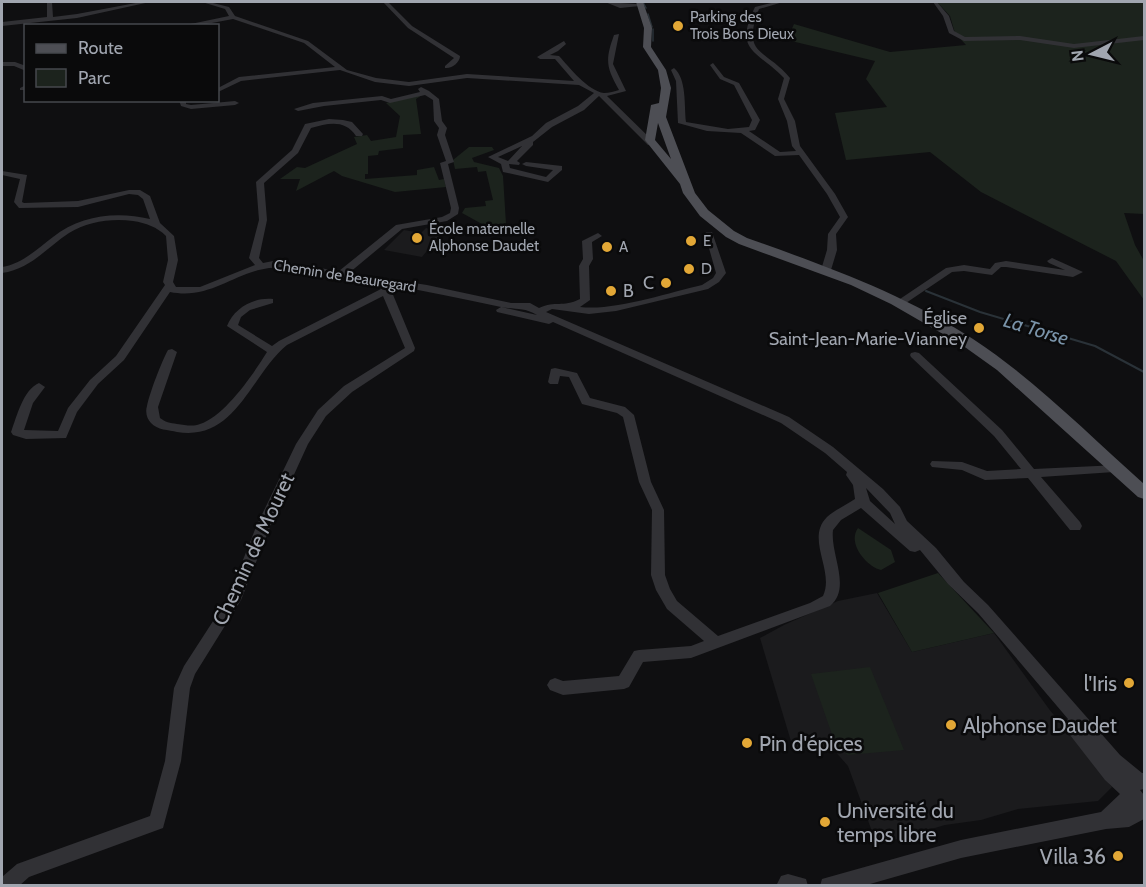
<svg xmlns="http://www.w3.org/2000/svg" width="1146" height="887" viewBox="0 0 1146 887" font-family="Cabin,sans-serif">
<style>
.built{fill:#1b1b1d}
.green{fill:#1c231d}
.lines{fill:none;stroke-linecap:round;stroke-linejoin:round}
.stream-far1{stroke:#2a3238;stroke-width:1.5}
.stream{stroke:#2a3238;stroke-width:2}
.minor{fill:#313135;fill-rule:evenodd}
.major{fill:#4d4e54;fill-rule:evenodd}
.poi-dot{fill:#e2a736;stroke:#0a0a0b;stroke-width:2}
.labels{text-anchor:middle;dominant-baseline:central;stroke-width:5;stroke-linejoin:round;paint-order:stroke}
.far-poi-label{font-size:15px;fill:#a1a6b0;stroke:#0a0a0b;text-anchor:start}
.far-street-label{font-size:15px;fill:#a1a6b0;stroke:#0a0a0b}
.poi-label{font-size:18px;fill:#a1a6b0;stroke:#0a0a0b;text-anchor:end}
.water-label{font-size:20px;font-style:italic;fill:#7a94aa;stroke:#0a0a0b}
.near-street-label{font-size:21px;fill:#a1a6b0;stroke:#0a0a0b}
.near-poi-label{font-size:21px;fill:#a1a6b0;stroke:#0a0a0b;text-anchor:start}
</style>
<rect width="100%" height="100%" fill="#0f0f11"/>
<path class="built" d="M426,228L443,231L422,257L384,250L404,230L421,233Z
M877,593L912,652L994,633L1049,709L1112,787L1098,801L1018,809L981,820L945,825L877,845L848,766L833,749L793,748L760,638L784,625L838,601Z"/>
<path class="green" d="M937,2H1144V214L1124,213L1135,245L1144,261V300L1116,261L981,192L930,152L846,160L835,113L887,107L866,79L875,61L787,40L794,24L890,52L966,45L955,33L950,16Z
M425,93L416,99L421,134L403,135V148L379,151L378,155L368,156V174H365V179L417,175V170L434,167L439,180L444,179L446,187L395,192L342,176L334,171L296,191L300,179H280L297,167L305,168L357,144L354,137L367,135L371,141L396,137L400,116L386,103Z
M469,147H492L494,150L472,158L474,162L499,168L503,176L506,224H482L462,213L465,208L486,206L485,201L493,200L486,171L478,172L477,167L455,169L453,160Z
M858,528L891,550L895,562L881,570C866,566 847,543 858,528Z
M938,573L994,633L912,652L878,593Z
M870,667L904,750L848,755L836,746L811,674Z"/>
<g class="lines">
<path class="stream-far1" d="M643,2L646,8
M648,14L652,27
M653,29V41"/>
<path class="stream" d="M926,291L980,312L1095,346L1144,372"/>
<path class="minor" d="M47,2H52L53,17L77,14L141,2H150L77,18L2,26V22L47,17Z
M202,2H209L229,7L235,16L308,41L347,70L376,78L409,82L467,74L574,81L555,59H540L537,57L564,41L566,44L558,51L550,55L559,56C570,68 588,91 604,93C609,93 615,91 619,90C606,67 605,60 614,35L619,34L613,64L626,91L607,96L655,143L648,145L599,96L584,110L552,127L533,142V145L517,161L520,163L519,165L509,164L510,168L546,177L553,170L526,166L522,164L526,162L562,166V170L548,182L503,172L501,164L488,157L532,136L546,123L578,106L594,93L579,85L467,78L409,86L375,82L340,70L241,81L218,92V88L239,77L335,67L304,43L233,19L196,26H181L229,16L225,9ZM522,146L508,161L498,157Z
M383,2H388L412,26L460,56C460,62 452,69 445,68V66L454,58L408,28Z
M605,2L637,4L640,6L620,8Z
M775,2H783L759,9C741,56 765,48 790,78L784,99L795,121L800,146L835,194L848,217L836,234L837,250L831,270L826,273L821,270L827,250L828,234L840,217L827,194L799,155L775,156L741,133L707,131L678,123L676,81L671,70L674,68C687,79 684,106 686,122L728,129L749,127L752,120L734,85L720,79L710,65L713,63L724,77L739,83L760,120L755,130L749,131L780,152L796,151L792,146L787,121L778,99L784,78C757,50 733,52 755,7Z
M933,2H937L949,16L954,31L965,37L1020,36L1074,44L1144,36V40L1074,48L1020,40L964,41L949,33L943,16Z
M2,62H15L26,66V71L14,66H2Z
M26,85V90H20V88Z
M421,87L429,91L439,99L442,121L447,128L445,135L454,162L448,164L459,208L458,214L447,221L402,229L349,273L427,285L511,303H530L539,308C556,300 562,308 580,299L579,266L583,259L582,241L598,233L602,236L592,242L593,259L589,266L590,300L580,307C615,311 667,293 702,285L713,278L716,273L705,234L706,232H712L726,273L719,282L708,289L616,311L589,314L552,309L546,312L789,417L833,447L883,489L900,507L907,521L936,548L964,582L988,605L1120,755L1142,773H1144V789L1140,790L1144,795V819L1129,827L1106,829L961,858L863,886H820L822,879L829,877L961,840L1101,812L1120,794L1105,780L1066,730L1064,725L1068,719L978,613L948,584L920,550L915,552L910,551L861,508L841,520L833,530C830,554 852,588 830,606L691,658L643,662L629,687L624,689L563,695L550,690L547,685L550,680L555,678L563,681L619,676L634,651L639,650L691,646L704,641L667,609L656,590L651,575L652,510L639,482L623,417L617,413L582,404L569,377L560,376L558,384H550L548,382L551,369L555,368L577,373L590,398L625,407L634,415L651,482L664,510L665,575L670,589L677,601L718,636L810,603L823,596C835,571 805,539 827,517C835,510 846,505 855,499L853,485L846,475L847,472L825,453L781,423L553,322L549,324L497,312L496,310L501,307L537,315C523,307 516,310 501,307C463,299 426,291 389,285L415,348L414,351L352,392L326,416L308,444L270,527L241,600L195,674L190,688L181,761L163,828L29,877L19,886H2V877L17,864L150,816L165,761L174,688L184,666L228,598L256,527L296,444L318,410L344,386L405,348L383,296L287,345C251,374 236,442 177,432C169,430 157,430 151,423C147,419 145,412 147,406C150,392 161,363 168,350L172,349L177,352L158,407L160,418C165,422 170,423 177,424C185,425 193,427 200,424C225,416 254,373 267,352L227,326C234,308 254,297 273,299V303L250,310L241,317L238,325L272,346L279,341L381,289L378,283L343,278L339,279L335,276C318,274 285,265 269,268C233,273 210,300 170,292L124,360L98,384L77,412L66,438L26,439L13,435L11,432C17,416 23,390 39,383L45,387L33,403L24,430L58,431L68,408L90,380L116,356L165,285L163,282L168,260L166,236C157,227 146,223 133,221C111,218 87,222 69,233C46,248 31,269 2,273V267C22,264 37,249 53,237C80,215 117,211 150,219L143,199L138,195L129,194L78,207L19,208L14,202L20,179L2,175V171L27,175L22,202L24,203L78,201L129,190H140L150,196L160,223L174,236L178,260L173,282L176,287H200L255,265L249,258L259,220L256,182L292,150L305,124L329,119L343,120L352,122L363,134L362,136H356C345,119 328,123 311,128L298,153L264,183L267,220L259,258L263,263L273,261L339,271L396,225L442,217L450,213L451,208L440,163L446,161L437,135L439,128L434,121L433,100L425,95L390,103L381,100L324,106L298,111L294,109L313,103L382,96L391,99L420,92L418,89ZM866,488L890,513L895,524L870,501Z
M179,100H186V104L191,105L235,101L239,103L235,105L191,109L181,106Z
M1052,258L1083,272L1073,277L1006,267H1001L992,275L964,271L952,272L903,305L899,306L894,303L946,268L964,265L990,269L995,263L1006,261L1065,270L1049,263L1047,261Z
M915,352L919,353L1002,430L1034,469L1118,465L1120,468L1114,472L1041,477L1080,522L1082,526L1080,530H1070L1028,478L985,480L962,470L932,467L930,464L932,461L962,462L987,471L1021,469L994,436L911,357L910,355L911,353Z
M788,874L806,879L808,886H776L781,876Z"/>
<path class="major" d="M636,2H643L652,28L651,47L666,70L671,88L666,117L695,193L708,210L734,231L747,238C828,267 900,292 973,339C1034,379 1089,435 1144,484V499L1138,497L997,370L962,345L891,304L851,285L739,244L726,237L700,216L683,193L680,184L645,140L651,105L659,103L661,88L658,70L643,47L644,28ZM658,123L671,159L655,140Z"/>
</g>
<g class="poi-dot">
<circle cx="678" cy="26" r="6"/>
<circle cx="417" cy="238" r="6"/>
<circle cx="691" cy="241" r="6"/>
<circle cx="607" cy="247" r="6"/>
<circle cx="689" cy="269" r="6"/>
<circle cx="666" cy="283" r="6"/>
<circle cx="611" cy="291" r="6"/>
<circle cx="979" cy="328" r="6"/>
<circle cx="1129" cy="683" r="6"/>
<circle cx="951" cy="725" r="6"/>
<circle cx="747" cy="743" r="6"/>
<circle cx="825" cy="822" r="6"/>
<circle cx="1118" cy="856" r="6"/>
</g>
<g class="labels">
<g class="far-poi-label">
<text x="690" y="17">Parking des<tspan x="690" dy="17">Trois Bons Dieux</tspan></text>
<text x="429" y="229">École maternelle<tspan x="429" dy="17">Alphonse Daudet</tspan></text>
<text x="703" y="241">E</text>
<text x="619" y="247">A</text>
<text x="701" y="269">D</text>
</g>
<g class="far-street-label">
<text transform="translate(345 276) rotate(9)">Chemin de Beauregard</text>
</g>
<g class="poi-label">
<text x="654" y="283">C</text>
<text x="623" y="291" text-anchor="start">B</text>
<text x="967" y="318">Église<tspan x="967" dy="21">Saint-Jean-Marie-Vianney</tspan></text>
</g>
<g class="water-label">
<text transform="translate(1036 329) rotate(17)">La Torse</text>
</g>
<g class="near-street-label">
<text transform="translate(253 549) rotate(-65)">Chemin de Mouret</text>
</g>
<g class="near-poi-label">
<text x="1117" y="683" text-anchor="end">l'Iris</text>
<text x="963" y="725">Alphonse Daudet</text>
<text x="759" y="743">Pin d'épices</text>
<text x="837" y="810">Université du<tspan x="837" dy="24">temps libre</tspan></text>
<text x="1106" y="856" text-anchor="end">Villa 36</text>
</g>
</g>
<rect width="1146" height="887" fill="none" stroke="#a1a6b0" stroke-width="6"/>
<rect x="24" y="24" width="195" height="78" fill="#0a0a0b" stroke="#46484d" stroke-width="1.5"/>
<rect x="36" y="44" width="30" height="9" fill="#4d4e54" stroke="#46484d" stroke-width="1.5"/>
<text x="78" y="54" font-size="18" fill="#a1a6b0">Route</text>
<rect x="36" y="69" width="30" height="18" fill="#1c231d" stroke="#46484d" stroke-width="1.5"/>
<text x="78" y="84" font-size="18" fill="#a1a6b0">Parc</text>
<g transform="translate(1092 54) rotate(263)" stroke="#0a0a0b" stroke-width="4.5" paint-order="stroke">
<path d="M0-4.5L10 22L0 15L-10 22Z" fill="#a1a6b0"/>
<text y="-9" font-size="16" font-weight="bold" text-anchor="middle" fill="#a1a6b0">N</text>
</g>
</svg>
